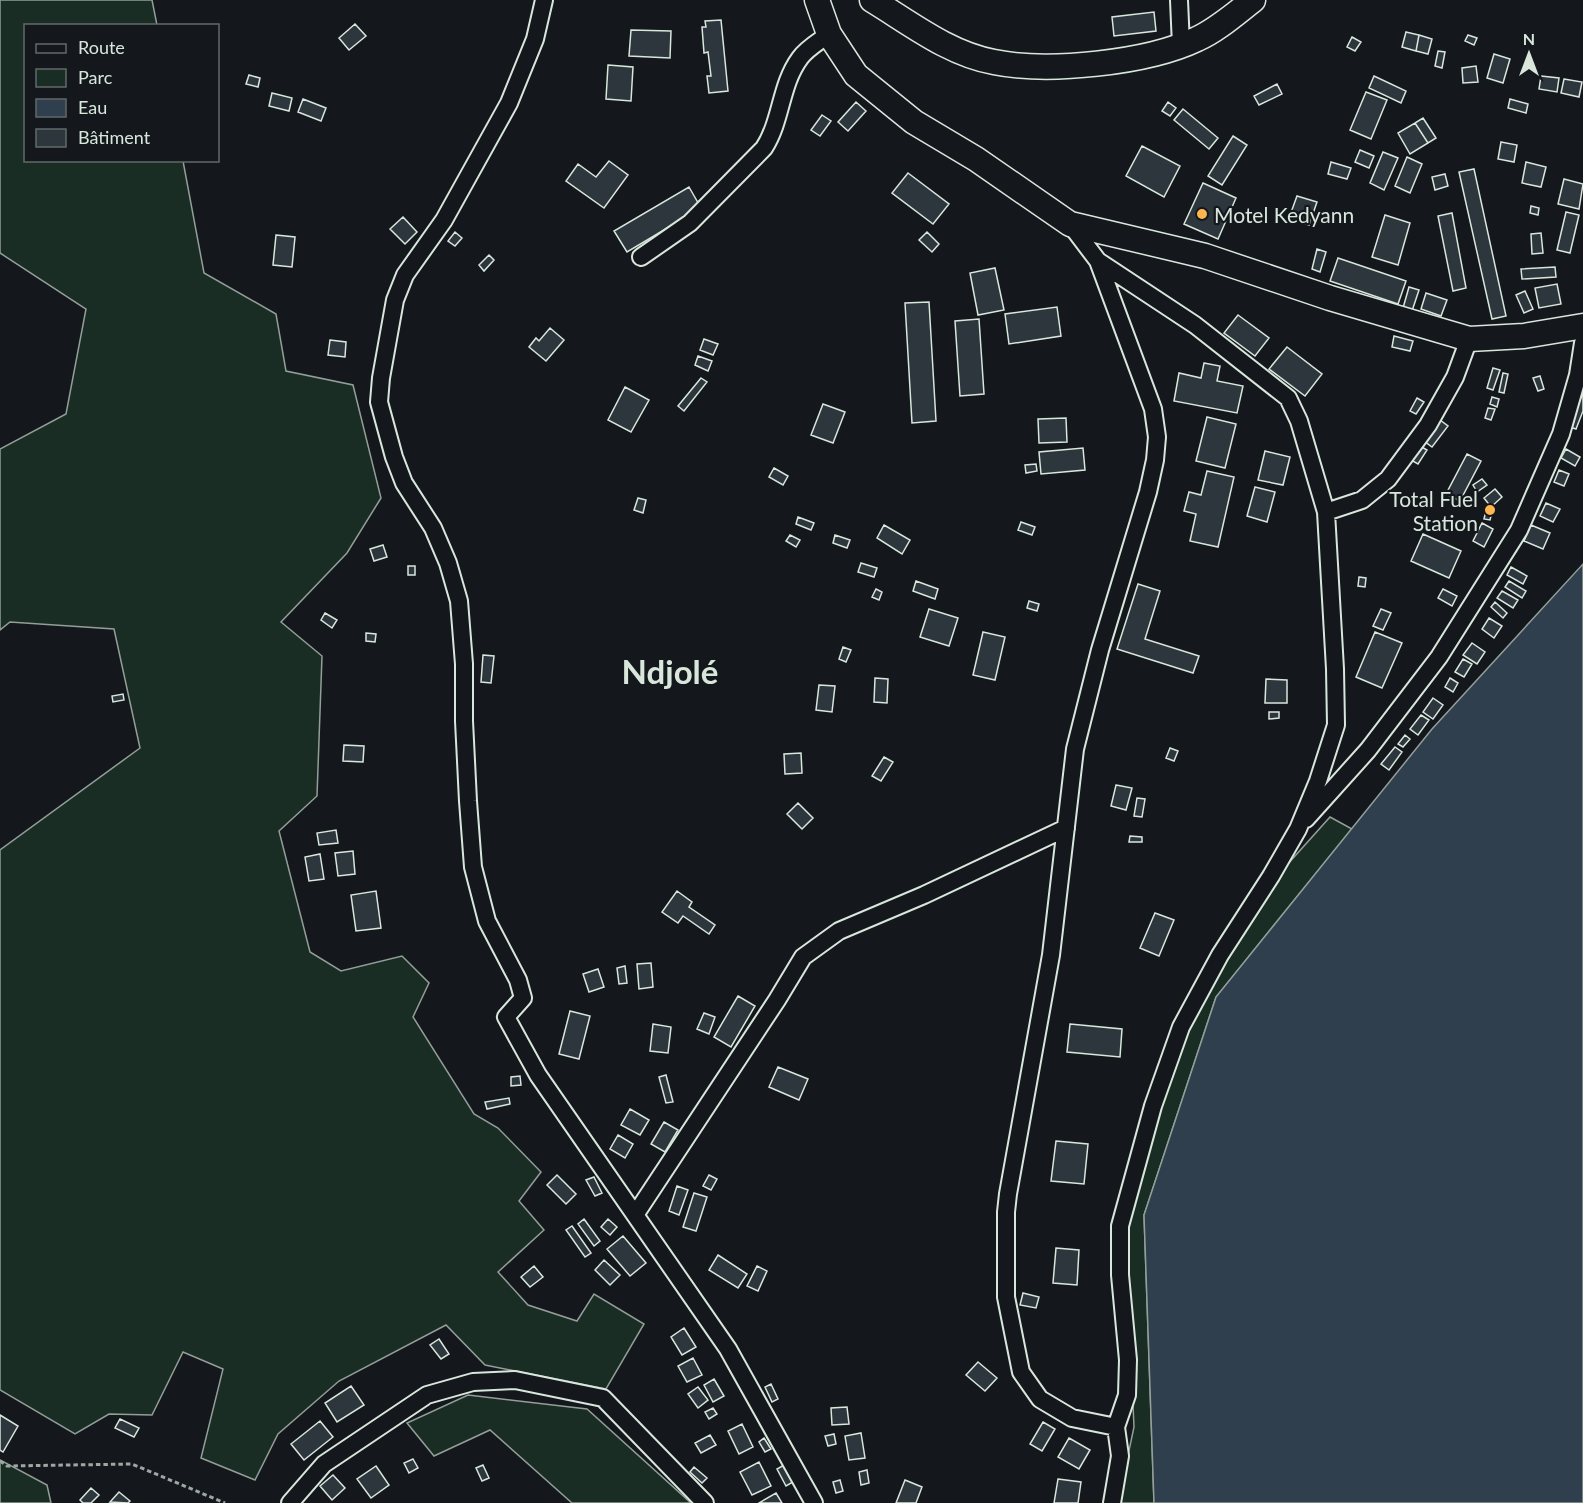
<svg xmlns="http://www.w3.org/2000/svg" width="1583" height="1503" viewBox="0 0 1583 1503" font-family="Lato,sans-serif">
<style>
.green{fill:#1a2d24;stroke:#939e99;stroke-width:1.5}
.water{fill:#2f3f4d;stroke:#939e99;stroke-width:1.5}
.building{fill:#2c363c;stroke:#d8e6dc;stroke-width:1.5}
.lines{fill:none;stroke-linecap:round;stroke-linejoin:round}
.minor-casing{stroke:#d8e6dc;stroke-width:20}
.highway-casing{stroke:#d8e6dc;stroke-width:27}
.path{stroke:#9da8a2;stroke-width:3;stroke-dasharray:4.5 3;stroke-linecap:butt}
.minor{stroke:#14181c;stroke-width:16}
.highway{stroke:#14181c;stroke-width:24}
.poi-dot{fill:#ffb74d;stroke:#14181c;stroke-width:2}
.labels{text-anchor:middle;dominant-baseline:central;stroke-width:4.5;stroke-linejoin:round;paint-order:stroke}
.poi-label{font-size:21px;fill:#d8e6dc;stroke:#14181c;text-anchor:start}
.town-label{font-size:33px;font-weight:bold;fill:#d8e6dc;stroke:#14181c}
</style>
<rect width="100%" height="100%" fill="#14181c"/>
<path class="green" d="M0,0H152L157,25L26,26V160L183,161L204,273L276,314L286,371L353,385L381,498L347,553L281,622L322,656L317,796L279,831L310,952L341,971L402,956L429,983L413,1017L474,1114L498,1128L541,1172L519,1201L544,1230L498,1272L528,1305L577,1321L594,1294L644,1324L606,1389L485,1365L446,1325L339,1381L278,1434L255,1480L201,1458L223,1369L183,1352L152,1415L109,1414L75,1434L0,1390V850L140,748L114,629L10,622L0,630V449L66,414L86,309L0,253Z
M1330,817L1352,829L1216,997L1144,1215L1154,1503H1118L1134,1427L1125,1225L1172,1063L1213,983L1278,875Z
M468,1395L587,1409L691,1503H572L490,1430L434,1456L407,1423Z
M0,1460L47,1485L51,1503H0Z"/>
<path class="water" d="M1583,564V1503H1154L1144,1215L1216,997L1432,729Z"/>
<path class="building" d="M1154,12L1156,31L1114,36L1112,17Z
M721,20L728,91L709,93L707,76H711L708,52L704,53L702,27H706L705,21Z
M355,24L366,36L349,50L339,38Z
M631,30L671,31L670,58L629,56Z
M1406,32L1419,35L1416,51L1402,47Z
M1419,35L1432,39L1428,54L1416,51Z
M1468,35L1477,38L1474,45L1465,41Z
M1352,37L1361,42L1355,51L1347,47Z
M1438,51L1445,52L1442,68L1435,66Z
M1494,54L1510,59L1503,83L1487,78Z
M608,65L633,67L631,101L606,99Z
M1476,66L1478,82L1463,83L1462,68Z
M249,75L260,78L258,87L246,84Z
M1374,76L1406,91L1401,103L1369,88Z
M1541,76L1559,78L1557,92L1539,89Z
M1564,79L1582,82L1579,97L1561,93Z
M1277,84L1282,94L1259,105L1254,96Z
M1366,92L1387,100L1371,139L1350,130Z
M272,93L292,98L289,111L269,106Z
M303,99L326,108L321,121L298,112Z
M1510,99L1528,104L1526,113L1508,108Z
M856,102L866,111L848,131L838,122Z
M1168,102L1176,108L1170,116L1162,111Z
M1183,109L1218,138L1209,149L1174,120Z
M822,115L831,121L820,136L811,130Z
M1423,118L1436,138L1428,143L1415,123Z
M1415,123L1428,143L1410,154L1398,133Z
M1233,136L1247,145L1222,185L1208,176Z
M1501,142L1517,145L1514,162L1498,159Z
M1142,146L1180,166L1164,197L1126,176Z
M1360,150L1374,156L1369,168L1355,162Z
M1383,152L1398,158L1384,190L1370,183Z
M1407,157L1422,164L1410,193L1395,186Z
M609,161L628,175L604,208L566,181L578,164L596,177Z
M1331,162L1351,168L1347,179L1328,174Z
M1526,162L1546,167L1541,187L1522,183Z
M1474,169L1506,316L1492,319L1459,172Z
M908,173L949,204L933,224L892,193Z
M1445,174L1448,186L1435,190L1432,177Z
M1564,179L1583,184L1579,209L1558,204Z
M1203,183L1236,198L1218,239L1184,224Z
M689,187L701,208L627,252L614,231Z
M1297,196L1317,202L1309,225L1289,218Z
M1531,206L1539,208L1538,215L1530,213Z
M1566,212L1579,215L1570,253L1557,250Z
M1452,213L1466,288L1453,291L1438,216Z
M1385,215L1410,223L1398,265L1372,257Z
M403,217L417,232L405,244L390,229Z
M455,232L462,238L455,246L448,241Z
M927,232L939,244L932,252L919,240Z
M1541,233L1543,253L1532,254L1531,234Z
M276,235L295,237L292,267L273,265Z
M1317,249L1326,252L1320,272L1312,269Z
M489,255L494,260L484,271L479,265Z
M1338,258L1406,281L1398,304L1330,281Z
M1555,267L1556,277L1522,279L1521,269Z
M995,268L1004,310L978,315L970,273Z
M1557,284L1561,304L1539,308L1535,288Z
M1409,287L1419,290L1412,311L1403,308Z
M1525,291L1533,309L1524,313L1516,295Z
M1426,293L1447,300L1441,316L1421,309Z
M929,302L936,421L912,423L905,303Z
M1057,307L1061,336L1009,344L1005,314Z
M1238,315L1269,338L1255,356L1224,333Z
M979,319L984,394L960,396L955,321Z
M550,328L564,340L546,361L529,347L536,338L539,341Z
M1394,336L1413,341L1410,351L1392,347Z
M704,339L718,344L713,355L700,350Z
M330,340L346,342L345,357L328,355Z
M1287,347L1322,374L1305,396L1269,369Z
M698,356L712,361L708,371L695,365Z
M1204,363L1220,366L1217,381L1243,386L1237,413L1174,401L1179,373L1201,378Z
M1493,368L1500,370L1493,390L1487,388Z
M1503,373L1508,374L1504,393L1499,392Z
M1540,376L1544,389L1538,391L1533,378Z
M701,378L707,382L684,411L678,406Z
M625,387L649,400L631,432L608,420Z
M1583,392V411L1576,429L1570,427Z
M1492,397L1499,399L1497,407L1490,404Z
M1417,398L1424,402L1416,414L1410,411Z
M823,404L845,412L833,443L811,435Z
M1488,408L1495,409L1491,420L1485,418Z
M1207,417L1236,424L1225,468L1196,461Z
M1066,418L1067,442L1039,443L1038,419Z
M1440,420L1448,426L1432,447L1424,441Z
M1420,446L1427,450L1418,464L1411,460Z
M1083,448L1085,470L1041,474L1039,452Z
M1566,449L1580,457L1575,466L1561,458Z
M1265,451L1290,457L1283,485L1258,480Z
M1467,454L1481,461L1460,501L1446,494Z
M1036,464L1037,471L1026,473L1025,465Z
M774,468L788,476L783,485L769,477Z
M1559,470L1569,474L1564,486L1554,482Z
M1207,471L1234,477L1218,547L1190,541L1196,514L1184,511L1189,492L1201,495Z
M1482,479L1487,485L1477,492L1473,485Z
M1255,487L1275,492L1267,522L1247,516Z
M1495,489L1502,497L1491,507L1484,498Z
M638,498L646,500L643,513L634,510Z
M1546,503L1560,509L1553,522L1540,516Z
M1487,506L1493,508L1490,520L1484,519Z
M798,517L814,523L811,530L796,524Z
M1021,522L1035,527L1032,535L1018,530Z
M1482,523L1493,529L1484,547L1473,541Z
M884,525L910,540L902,554L877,538Z
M1531,525L1550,533L1543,549L1524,541Z
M1423,534L1461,551L1449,578L1411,561Z
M790,535L800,540L796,547L786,541Z
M835,535L850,540L847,548L833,543Z
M383,545L387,557L374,561L370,549Z
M861,563L877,568L874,577L858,572Z
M408,566H415V575H408Z
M1511,567L1527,576L1523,584L1507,575Z
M1359,577L1366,578L1365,587L1358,586Z
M916,581L938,589L935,599L913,591Z
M1509,581L1526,591L1522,598L1505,587Z
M1138,584L1160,591L1145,639L1199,656L1193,673L1117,649Z
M876,589L882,592L879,600L872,597Z
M1443,589L1457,596L1452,606L1438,598Z
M1502,591L1518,600L1513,608L1497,598Z
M1029,601L1039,604L1037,611L1027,608Z
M1495,602L1507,613L1503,618L1491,607Z
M929,609L958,618L949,646L920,637Z
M1381,609L1391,613L1383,630L1373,626Z
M325,613L337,620L332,628L321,620Z
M1489,618L1502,626L1494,638L1482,629Z
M983,632L1005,637L995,680L973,675Z
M1375,632L1402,643L1382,688L1356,677Z
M366,633L376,634L375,642L366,641Z
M1472,643L1485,652L1477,664L1463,655Z
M843,647L851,650L846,662L839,659Z
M483,655L494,656L491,683L481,682Z
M1463,659L1472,664L1464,677L1455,672Z
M875,678L888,679L887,703L874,702Z
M1450,678L1458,683L1453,692L1445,687Z
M1266,679L1287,680V703H1265Z
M819,685L835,686L832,712L816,710Z
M123,694L124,700L113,702L112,696Z
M1433,698L1443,705L1433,719L1423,712Z
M1269,712H1279V718L1269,719Z
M1421,715L1429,720L1418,735L1410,729Z
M1405,735L1410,739L1403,747L1398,744Z
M344,745L364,746L363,762L343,761Z
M1395,747L1402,752L1389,770L1381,764Z
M1170,748L1178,751L1174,761L1166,758Z
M801,753L802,773L785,774L784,754Z
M884,757L893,762L881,781L872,776Z
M1116,785L1132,788L1126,810L1111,806Z
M1137,798L1145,799L1142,817L1134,816Z
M798,803L813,818L802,829L787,814Z
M336,830L338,843L319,845L317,833Z
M1130,836L1142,837V842H1129Z
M353,851L355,874L338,876L335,853Z
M320,854L324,879L309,881L305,857Z
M376,891L381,928L356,931L351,895Z
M677,891L692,902L689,907L715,925L709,934L683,916L678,923L662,912Z
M1155,913L1174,920L1159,956L1140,948Z
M651,963L653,987L639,989L637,964Z
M625,966L627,983L619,984L617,968Z
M598,969L604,987L589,992L583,974Z
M738,996L755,1006L731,1047L714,1037Z
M570,1011L590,1016L579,1059L559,1054Z
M704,1013L715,1017L709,1034L697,1029Z
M653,1024L671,1027L668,1053L650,1051Z
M1070,1024L1122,1029L1120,1057L1067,1052Z
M778,1067L808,1079L799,1100L769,1087Z
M666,1075L673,1102L666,1103L659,1077Z
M520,1076L521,1085L511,1086V1077Z
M509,1098L510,1104L487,1109L485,1102Z
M630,1109L649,1120L640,1135L621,1125Z
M664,1122L678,1130L665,1152L651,1144Z
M618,1135L633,1144L625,1158L610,1149Z
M1056,1141L1088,1144L1084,1184L1051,1181Z
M557,1175L576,1194L566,1204L547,1185Z
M709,1175L717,1179L711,1190L703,1186Z
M594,1177L602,1193L595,1196L586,1180Z
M677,1186L688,1190L679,1215L669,1211Z
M694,1193L707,1197L696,1231L683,1227Z
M584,1219L600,1241L594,1246L578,1224Z
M608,1219L617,1227L610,1235L601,1227Z
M572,1226L591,1253L585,1257L566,1230Z
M623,1236L646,1263L630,1276L607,1249Z
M1056,1248L1079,1250L1077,1285L1053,1283Z
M718,1255L747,1274L738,1288L709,1270Z
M604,1260L620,1275L610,1285L595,1270Z
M534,1266L543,1277L530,1287L521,1277Z
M757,1266L767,1271L758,1291L747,1286Z
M1023,1293L1039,1297L1036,1308L1020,1305Z
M684,1328L696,1347L682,1355L671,1337Z
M439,1339L449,1354L441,1359L430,1345Z
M693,1358L702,1375L687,1382L678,1366Z
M978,1362L997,1378L985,1391L966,1375Z
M714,1379L724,1396L713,1402L704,1385Z
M771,1384L778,1399L772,1402L765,1387Z
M351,1386L364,1405L337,1422L325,1403Z
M698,1387L708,1400L698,1408L688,1394Z
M847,1407L849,1424L832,1425L831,1408Z
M713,1408L717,1414L709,1419L705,1412Z
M0,1415L18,1426L3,1452L0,1450Z
M120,1419L139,1428L134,1437L115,1428Z
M320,1421L333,1437L304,1460L291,1444Z
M1043,1422L1055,1429L1042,1451L1030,1444Z
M742,1424L753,1447L739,1454L728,1431Z
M861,1433L865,1458L849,1460L845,1436Z
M834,1434L836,1444L828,1446L825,1436Z
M710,1435L716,1445L701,1453L695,1443Z
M764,1438L771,1449L765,1452L759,1442Z
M1069,1438L1090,1450L1079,1469L1058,1457Z
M413,1459L418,1468L409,1473L404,1463Z
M759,1462L771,1486L752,1495L740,1472Z
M483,1465L489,1478L482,1481L476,1468Z
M784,1465L793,1482L786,1486L777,1469Z
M376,1466L389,1485L371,1498L357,1479Z
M694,1467L707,1478L702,1483L690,1472Z
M867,1470L869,1483L861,1485L859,1472Z
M333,1475L345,1488L332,1500L320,1486Z
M1058,1479L1081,1482L1078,1503H1054Z
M840,1480L843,1491L836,1493L833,1482Z
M905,1480L922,1487L916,1503H896Z
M91,1488L99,1495L91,1503H83L80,1500Z
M119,1492L130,1501L128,1503L110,1502Z
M776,1493L782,1503H759Z"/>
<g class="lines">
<g class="minor-casing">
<path id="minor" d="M544,0L535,39L509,103L444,220L405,275L395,300L381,378L379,402L394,457L404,483L433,528L448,563L459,601L464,664V721L468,801L473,867L487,921L518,980L523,998L506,1017L538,1075L728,1349L814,1503
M1179,0L1181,46
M1070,224L1098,261L1153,409L1157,437L1155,460L1148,492L1100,650L1075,749L1051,955L1008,1194L1006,1212V1297L1021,1372L1040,1399L1072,1418L1116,1427L1120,1456L1112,1503
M641,257L690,223L764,148C782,120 780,85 800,58C807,48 820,41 829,34
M1098,261L1195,325L1288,398L1299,421L1326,512L1335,669L1336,725L1318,781L1298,829L1271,876L1220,955L1181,1027L1153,1106L1120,1226V1275L1128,1360L1127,1395L1116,1427
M1326,512L1362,500L1388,479L1428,425L1455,377L1469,339
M1306,819L1368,750L1439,657L1519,530L1561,434L1578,375L1583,343
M635,1215L777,1000L803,957L839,931L924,895L1066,828
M290,1503L324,1464L427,1395L473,1382L515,1380L603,1398L705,1503"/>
</g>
<g class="highway-casing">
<path id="highway" d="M817,0L829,34L856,75L914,122L976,159L1070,224L1205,256L1330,298L1469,339L1524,336L1583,326
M872,0C910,23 949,54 994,62C1048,73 1147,63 1197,39C1217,30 1235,14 1253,0"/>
</g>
<path class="path" d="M0,1461L7,1466L132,1464L225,1503"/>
<use href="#minor" class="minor"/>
<use href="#highway" class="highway"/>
</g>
<g class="poi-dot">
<circle cx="1202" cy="214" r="6"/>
<circle cx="1490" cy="510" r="6"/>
</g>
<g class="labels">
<g class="poi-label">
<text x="1214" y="214">Motel Kedyann</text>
<text x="1478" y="498" text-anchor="end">Total Fuel<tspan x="1478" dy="24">Station</tspan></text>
</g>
<g class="town-label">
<text x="670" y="671">Ndjolé</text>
</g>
</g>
<rect x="24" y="24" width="195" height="138" fill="#14181c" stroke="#626a69" stroke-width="1.5"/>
<rect x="36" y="44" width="30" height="9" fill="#14181c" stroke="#626a69" stroke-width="1.5"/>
<text x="78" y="54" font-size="18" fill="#d8e6dc">Route</text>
<rect x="36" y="69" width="30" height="18" fill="#1a2d24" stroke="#626a69" stroke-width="1.5"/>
<text x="78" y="84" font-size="18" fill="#d8e6dc">Parc</text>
<rect x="36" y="99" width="30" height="18" fill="#2f3f4d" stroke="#626a69" stroke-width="1.5"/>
<text x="78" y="114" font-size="18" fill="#d8e6dc">Eau</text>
<rect x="36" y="129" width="30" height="18" fill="#2c363c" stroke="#626a69" stroke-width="1.5"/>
<text x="78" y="144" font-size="18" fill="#d8e6dc">Bâtiment</text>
<g transform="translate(1529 54)" stroke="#14181c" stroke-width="4.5" paint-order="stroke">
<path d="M0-4.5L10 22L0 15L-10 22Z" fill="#d8e6dc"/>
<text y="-9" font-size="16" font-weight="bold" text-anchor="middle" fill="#d8e6dc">N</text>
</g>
</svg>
